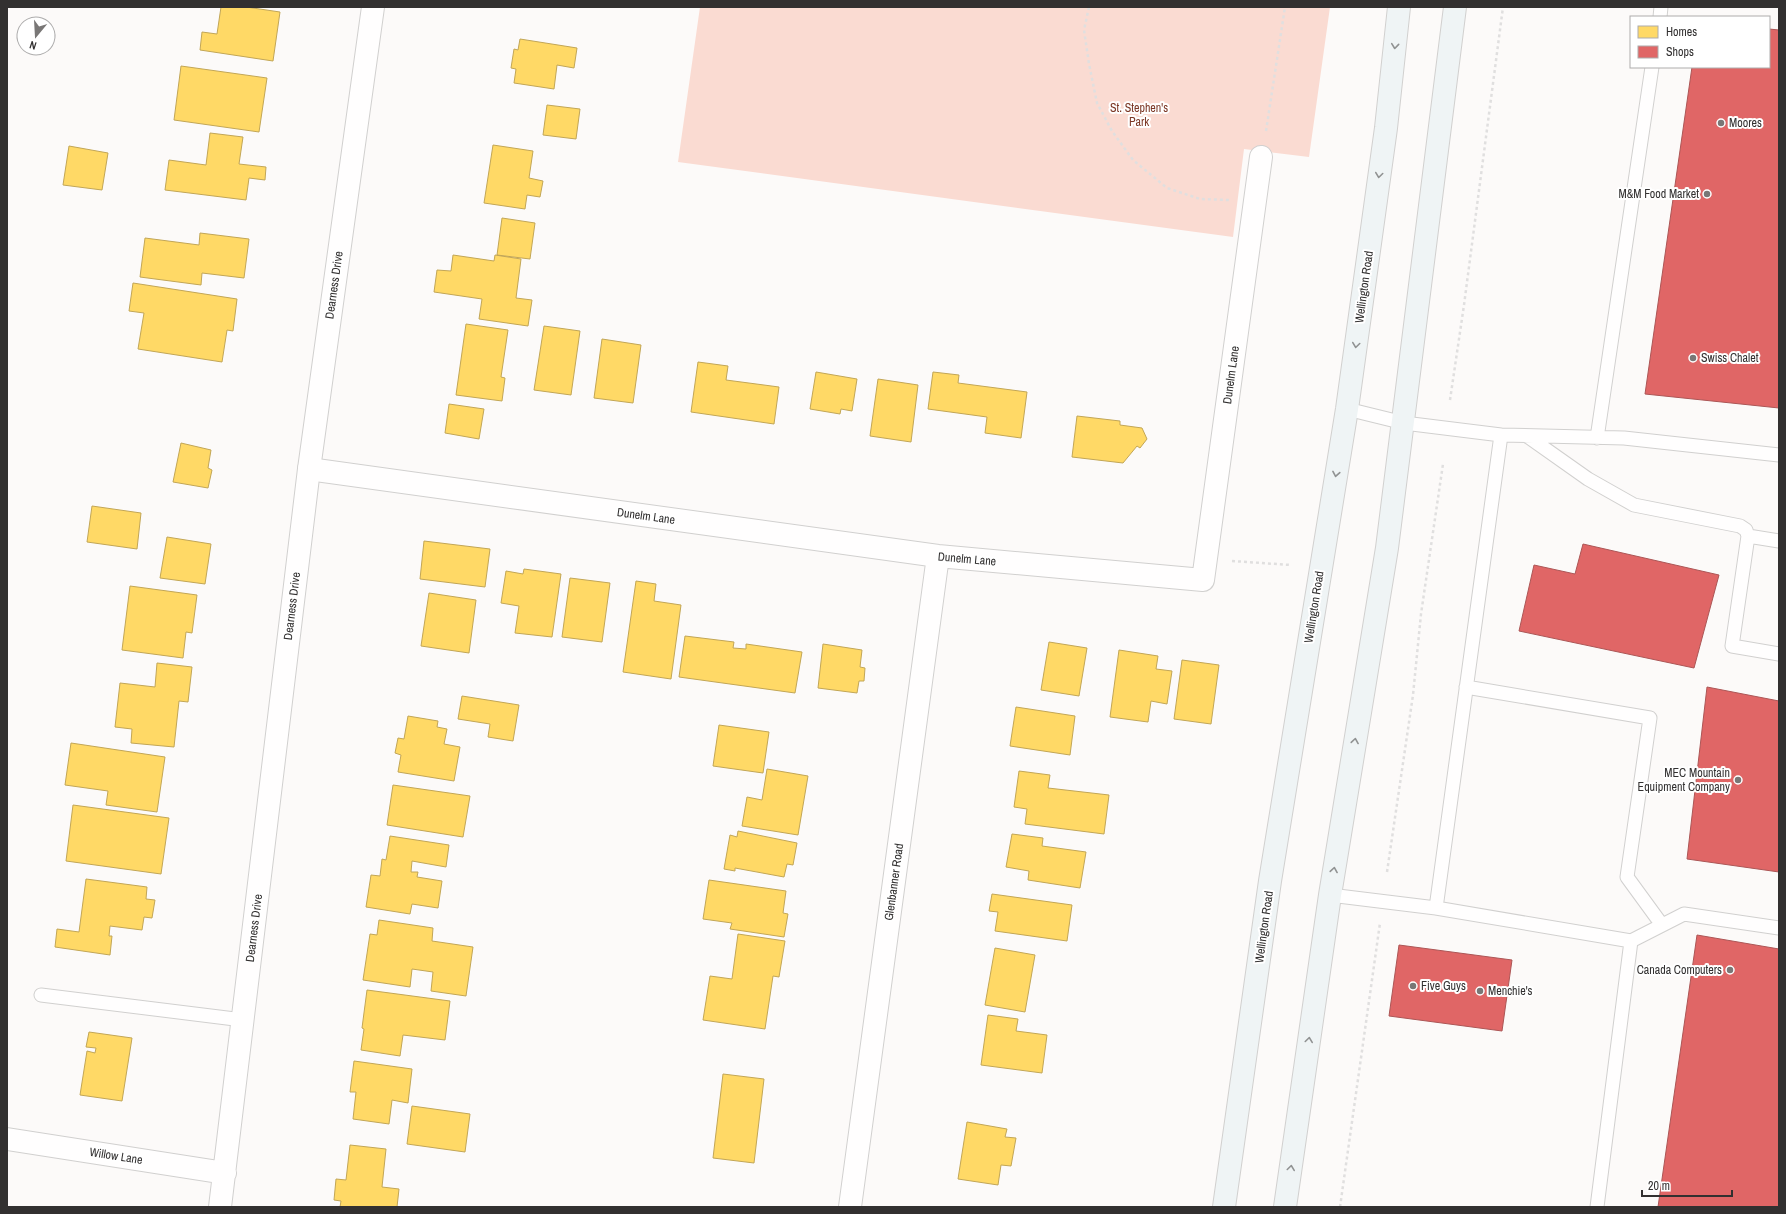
<svg xmlns="http://www.w3.org/2000/svg" width="1786" height="1214" viewBox="0 0 1786 1214" font-family="'Archivo Narrow',sans-serif">
<style>
.green{fill:#fadbd2}
.homes{fill:#ffd966;stroke:#c2a656}
.shops{fill:#e06666;stroke:#ac5656}
.lines{fill:none;stroke-linecap:round;stroke-linejoin:round}
.service-casing{stroke:#d1d0cf;stroke-width:15}
.minor-casing{stroke:#d1d0cf;stroke-width:24}
.tertiary-casing{stroke:#d1d0cf;stroke-width:24}
.secondary-casing{stroke:#d1d0cf;stroke-width:24}
.path{stroke:#e0dfdf;stroke-width:2.5;stroke-dasharray:3 3;stroke-linecap:butt}
.service{stroke:#fffefe;stroke-width:13}
.minor{stroke:#fffefe;stroke-width:22}
.tertiary{stroke:#fffefe;stroke-width:22}
.secondary{stroke:#eff4f5;stroke-width:22}
.oneway{stroke:#909292}
.poi-dot{fill:#797776;stroke:#fff;stroke-width:1.5}
.labels{text-anchor:middle;dominant-baseline:central;stroke-width:4;stroke-linejoin:round;paint-order:stroke}
.park-label{font-size:12px;fill:#7b3725;stroke:#fff}
.poi-label{font-size:12px;fill:#323030;stroke:#fff;text-anchor:start}
.street-label{font-size:12px;fill:#323030;stroke:#fff}
</style>
<rect width="100%" height="100%" fill="#fcfaf9"/>
<path class="green" d="M700,7H1330L1309,157L1244,149L1233,237L678,162Z"/>
<path class="homes" d="M221,7H246L280,12L273,61L200,50L202,32L217,34Z
M520,39L577,48L574,68L557,65L554,89L514,83L516,69L511,68L514,49L518,50Z
M181,66L267,78L259,132L174,120Z
M547,105L580,109L576,139L543,135Z
M210,133L243,137L239,164L266,167L265,180L249,178L246,200L165,190L169,160L206,165Z
M493,145L533,151L529,178L543,181L540,197L527,195L525,209L484,203Z
M69,146L108,153L102,190L63,185Z
M502,218L535,223L530,259L497,255Z
M200,233L249,239L244,278L202,273L201,285L140,277L145,238L199,245Z
M453,255L494,261L495,255L521,259L516,298L532,300L528,326L479,319L482,299L434,292L437,270L451,271Z
M133,283L237,299L233,331L227,330L222,362L138,349L144,313L129,311Z
M466,324L508,330L501,377L505,378L502,401L456,395Z
M544,326L580,331L571,395L534,390Z
M602,339L641,345L633,403L594,398Z
M698,362L728,366L726,380L779,387L774,424L691,412Z
M816,372L857,379L852,411L841,409L840,414L810,409Z
M933,372L959,375L958,383L1027,392L1021,438L985,433L987,417L928,409Z
M878,379L918,385L911,442L870,436Z
M449,404L484,409L479,439L445,433Z
M1077,416L1120,421V425L1142,428L1147,439L1140,448L1137,446L1123,463L1072,457Z
M181,443L211,450L208,468L212,470L208,488L173,482Z
M92,506L141,513L137,549L87,542Z
M167,537L211,544L205,584L160,578Z
M424,541L490,549L485,587L420,579Z
M524,569L561,574L552,637L515,633L519,606L501,603L506,571L523,574Z
M570,578L610,583L602,642L562,637Z
M636,581L656,584L654,601L681,605L671,679L623,672Z
M130,586L197,595L192,633L186,632L183,658L122,650Z
M429,593L476,600L469,653L421,646Z
M685,636L734,642L733,648L746,649V644L802,652L795,693L679,677Z
M1049,642L1087,648L1079,696L1041,690Z
M823,644L862,650L860,667L865,668L864,681H859L857,693L818,688Z
M1119,650L1158,656L1156,669L1172,671L1167,704L1151,701L1148,722L1110,717Z
M1182,660L1219,665L1211,724L1174,719Z
M157,663L192,667L188,702L179,701L174,747L131,743L132,729L115,727L120,683L155,687Z
M462,696L519,705L513,741L488,737L490,724L458,719Z
M1016,707L1075,716L1070,755L1010,746Z
M408,716L438,721L437,727L447,729L444,744L460,747L454,781L398,772L401,755L395,753L398,738L404,739Z
M719,725L769,732L763,773L713,766Z
M71,743L165,757L157,812L106,805L108,791L65,785Z
M767,769L808,776L798,835L742,826L747,797L762,800Z
M1019,771L1050,775L1048,788L1109,795L1104,834L1025,824L1027,809L1014,807Z
M393,785L470,796L463,837L387,825Z
M73,805L169,818L161,874L66,861Z
M738,831L797,843L793,865L787,864L784,877L735,868V871L724,869L730,835L737,837Z
M1012,834L1043,838L1042,846L1086,852L1080,888L1028,880L1029,871L1006,867Z
M390,836L449,845L446,867L412,861L411,872H418L417,877L442,881L438,908L412,904L410,914L366,907L371,875L380,876L382,859L386,860Z
M86,879L147,887L146,899L155,900L152,918L144,917L142,930L110,926L109,936H112L110,955L55,947L57,929L79,932Z
M709,880L786,891L783,913L788,914L784,937L730,929L732,923L703,919Z
M992,894L1072,905L1067,941L995,931L998,912L989,911Z
M379,920L433,928L432,941L473,947L466,996L431,991L433,972L412,969L410,987L363,980L370,934L377,935Z
M738,934L785,941L779,977L773,976L765,1029L703,1020L710,976L732,979Z
M995,948L1035,955L1025,1012L985,1005Z
M367,990L450,1001L445,1040L403,1035L400,1056L361,1050L364,1029L362,1028Z
M988,1015L1018,1019L1016,1031L1047,1035L1042,1073L981,1065Z
M89,1032L132,1038L122,1101L80,1095L87,1051L95,1053L96,1048L86,1047Z
M354,1061L412,1069L408,1103L392,1100L389,1124L353,1119L356,1092H350Z
M723,1074L764,1079L754,1163L713,1158Z
M412,1106L470,1114L465,1152L407,1144Z
M967,1122L1007,1129L1005,1137L1016,1138L1011,1166L1001,1165L998,1185L958,1179Z
M350,1145L386,1149L382,1187L399,1189L397,1207H340L341,1201L334,1200L336,1179L346,1180Z"/>
<path class="shops" d="M1769,29L1779,30V408L1645,394L1692,67H1769Z
M1583,544L1719,575L1694,668L1519,631L1534,565L1575,574Z
M1707,687L1779,701V872L1687,859Z
M1697,935L1779,949V1207H1658Z
M1399,945L1512,960L1502,1031L1389,1016Z"/>
<g class="lines">
<g class="service-casing">
<path id="service" d="M1660,17L1661,7
M1347,409L1404,423L1501,435L1436,908
M1501,435L1624,438L1779,455
M1527,436L1588,479L1634,505L1740,526L1746,530L1748,536L1732,646L1779,654
M1597,438L1652,67
M1748,536L1779,541
M1466,687L1650,718L1627,877L1662,925
M1330,895L1436,908L1631,941L1684,914L1779,928
M41,995L243,1020
M1597,1207L1631,941"/>
</g>
<g class="minor-casing">
<path id="minor" d="M309,469L938,556L1203,580L1261,157
M850,1207L938,556"/>
</g>
<g class="tertiary-casing">
<path id="tertiary" d="M7,1139L225,1173
M220,1207L309,469L373,7"/>
</g>
<g class="secondary-casing">
<path id="secondary" d="M1224,1207L1270,881L1347,409L1386,128L1399,7
M1285,1207L1330,895L1387,548L1455,7"/>
</g>
<path class="path" d="M1089,7L1084,30L1089,64L1097,103L1112,131L1133,160L1167,188L1200,199L1229,200
M1266,131L1285,7
M1450,400L1464,305L1503,7
M1232,561L1291,565
M1387,872L1413,695L1421,614L1443,464
M1340,1207L1380,923"/>
<use href="#service" class="service"/>
<use href="#minor" class="minor"/>
<use href="#tertiary" class="tertiary"/>
<use href="#secondary" class="secondary"/>
</g>
<defs><path id="oneway-chevron" d="M-2-3.5L2.5 0L-2 3.5" fill="none" stroke-width="1.6" stroke-linecap="round" stroke-linejoin="round"/></defs>
<g class="oneway">
<use href="#oneway-chevron" transform="translate(1395 46) rotate(96)"/>
<use href="#oneway-chevron" transform="translate(1379 175) rotate(98)"/>
<use href="#oneway-chevron" transform="translate(1356 345) rotate(98)"/>
<use href="#oneway-chevron" transform="translate(1336 474) rotate(100)"/>
<use href="#oneway-chevron" transform="translate(1355 741) rotate(-81)"/>
<use href="#oneway-chevron" transform="translate(1334 870) rotate(-81)"/>
<use href="#oneway-chevron" transform="translate(1309 1040) rotate(-82)"/>
<use href="#oneway-chevron" transform="translate(1291 1168) rotate(-82)"/>
</g>
<g class="poi-dot">
<circle cx="1721" cy="123" r="4"/>
<circle cx="1707" cy="194" r="4"/>
<circle cx="1693" cy="358" r="4"/>
<circle cx="1738" cy="780" r="4"/>
<circle cx="1730" cy="970" r="4"/>
<circle cx="1413" cy="986" r="4"/>
<circle cx="1480" cy="991" r="4"/>
</g>
<g class="labels">
<g class="park-label">
<text x="1139" y="108">St. Stephen's<tspan x="1139" dy="14">Park</tspan></text>
</g>
<g class="poi-label">
<text x="1729" y="123">Moores</text>
<text x="1699" y="194" text-anchor="end">M&amp;M Food Market</text>
<text x="1701" y="358">Swiss Chalet</text>
<text x="1730" y="773" text-anchor="end">MEC Mountain<tspan x="1730" dy="14">Equipment Company</tspan></text>
<text x="1722" y="970" text-anchor="end">Canada Computers</text>
<text x="1421" y="986">Five Guys</text>
<text x="1488" y="991">Menchie's</text>
</g>
<g class="street-label">
<text transform="translate(334 285) rotate(-82)">Dearness Drive</text>
<text transform="translate(1364 287) rotate(-82)">Wellington Road</text>
<text transform="translate(1231 375) rotate(-82)">Dunelm Lane</text>
<text transform="translate(646 516) rotate(8)">Dunelm Lane</text>
<text transform="translate(967 559) rotate(5)">Dunelm Lane</text>
<text transform="translate(292 606) rotate(-83)">Dearness Drive</text>
<text transform="translate(1314 607) rotate(-81)">Wellington Road</text>
<text transform="translate(894 882) rotate(-82)">Glenbanner Road</text>
<text transform="translate(1264 927) rotate(-82)">Wellington Road</text>
<text transform="translate(254 928) rotate(-83)">Dearness Drive</text>
<text transform="translate(116 1156) rotate(9)">Willow Lane</text>
</g>
</g>
<rect width="1786" height="1214" fill="none" stroke="#323030" stroke-width="16"/>
<rect x="1630" y="16" width="140" height="52" fill="#ffffff" stroke="#adacac"/>
<rect x="1638" y="26" width="20" height="12" fill="#ffd966" stroke="#adacac"/>
<text x="1666" y="36" font-size="12" fill="#323030">Homes</text>
<rect x="1638" y="46" width="20" height="12" fill="#e06666" stroke="#adacac"/>
<text x="1666" y="56" font-size="12" fill="#323030">Shops</text>
<g transform="translate(36 36) rotate(198)"><circle r="19" fill="#ffffff" stroke="#adacac"/>
<path d="M0-3L7 15L0 10L-7 15Z" fill="#797776"/>
<text y="-6" font-size="11" font-weight="bold" text-anchor="middle" fill="#323030">N</text>
</g>
<path d="M1642 1190v6h90v-6" fill="none" stroke="#323030" stroke-width="2"/>
<text x="1648" y="1190" font-size="12" fill="#323030" stroke="#ffffff" stroke-width="3" paint-order="stroke">20 m</text>
</svg>
